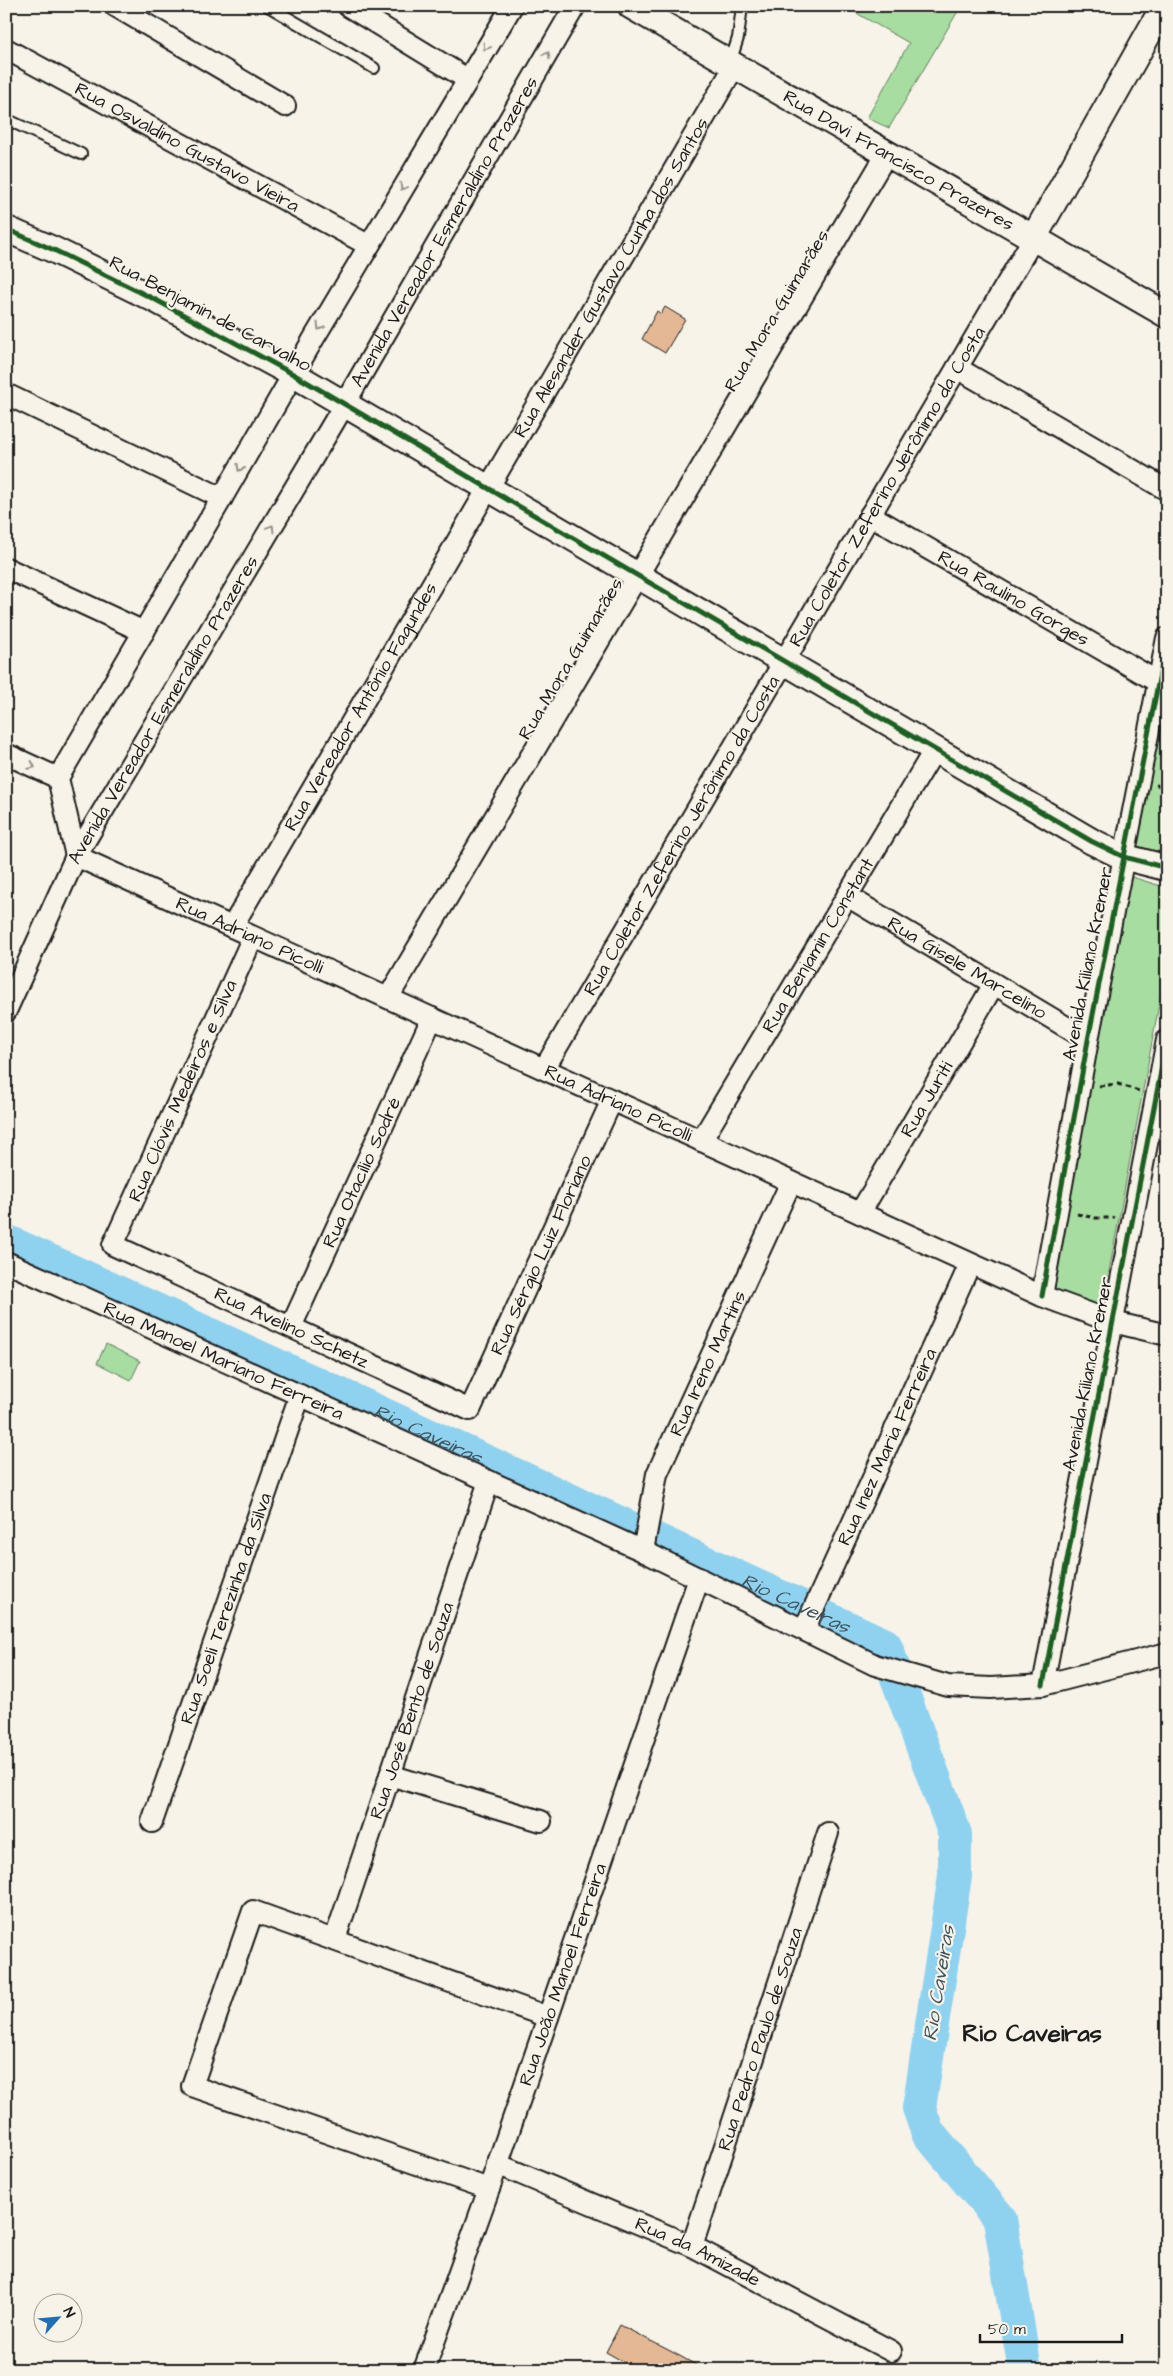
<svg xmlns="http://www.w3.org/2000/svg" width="1173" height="2376" viewBox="0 0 1173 2376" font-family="'Architects Daughter',sans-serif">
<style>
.green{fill:#a7dda0;stroke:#627c5e}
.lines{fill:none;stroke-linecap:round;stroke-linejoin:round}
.river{stroke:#8fd2f0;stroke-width:34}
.building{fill:#e5b895;stroke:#1c1c1c}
.service-casing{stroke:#1c1c1c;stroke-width:14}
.minor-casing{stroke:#1c1c1c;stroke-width:24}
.tertiary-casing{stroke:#1c1c1c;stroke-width:29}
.path{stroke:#1c1c1c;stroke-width:3;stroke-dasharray:5 4;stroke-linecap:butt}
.service{stroke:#f7f3e8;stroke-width:10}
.minor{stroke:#f7f3e8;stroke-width:20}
.tertiary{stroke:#f7f3e8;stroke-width:25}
.cycleway-casing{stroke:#f7f3e8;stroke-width:8}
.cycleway{stroke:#1b5e20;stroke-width:5}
.oneway{stroke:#94928c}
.labels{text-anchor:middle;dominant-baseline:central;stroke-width:4.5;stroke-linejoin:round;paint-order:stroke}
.street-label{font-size:19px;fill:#1c1c1c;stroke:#f7f3e8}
.water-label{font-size:20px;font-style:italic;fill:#3e535c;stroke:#f7f3e8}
.district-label{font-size:24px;font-weight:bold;fill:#1c1c1c;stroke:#f7f3e8}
</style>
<rect width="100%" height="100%" fill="#f7f3e8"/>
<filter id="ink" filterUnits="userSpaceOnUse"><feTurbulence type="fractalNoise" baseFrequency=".02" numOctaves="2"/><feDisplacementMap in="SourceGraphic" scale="10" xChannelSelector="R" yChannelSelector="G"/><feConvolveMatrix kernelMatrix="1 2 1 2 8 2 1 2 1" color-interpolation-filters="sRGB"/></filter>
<g filter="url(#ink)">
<path class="green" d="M844,6H961L889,128L867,118L909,43Z
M1167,694V855L1135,850Z
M1129,876L1167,888V962L1102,1309L1052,1289Z
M106,1344L140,1361L131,1380L97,1363Z"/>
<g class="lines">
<path class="river" id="s1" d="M6,1241L885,1645L955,1834V1876L919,2108L928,2133L1000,2219L1025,2370"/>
</g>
<path class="building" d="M665,307L685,319L665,353L642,339L657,311L661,314Z
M620,2325L676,2354L705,2370H638L606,2352Z"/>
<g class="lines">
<g class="service-casing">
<path id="service" d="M268,6L374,68
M730,63L738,38L742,6
M6,119L81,154"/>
</g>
<g class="minor-casing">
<g id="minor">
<path d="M115,6L285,106"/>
<path d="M348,6L467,79"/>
<path id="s2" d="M6,49L368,245"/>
<path d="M957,368L1167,490"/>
<path d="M6,394L222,498"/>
<path id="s3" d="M870,515L1158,682"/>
<path d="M6,568L144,632"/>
<path d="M6,754L58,778"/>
<path id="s4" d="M76,856L1042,1296L1113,1322L1167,1335"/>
<path d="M76,856L58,778L222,498L314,338L512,6"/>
<path id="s5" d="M847,896L1088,1040"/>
<path id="s6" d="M232,927L734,67"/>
<path id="s7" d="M253,937L113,1245L470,1410L612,1100"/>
<path d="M388,998L886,155"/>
<path id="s8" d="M6,1011L76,856L334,422L575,6"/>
<path id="s9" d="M544,1069L1033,239"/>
<path id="s10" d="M701,1141L935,749"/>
<path id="s11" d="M860,1213L994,984"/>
<path id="s12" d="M6,1262L643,1551L875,1665L948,1686L991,1688L1043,1685L1167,1653"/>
<path d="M1042,1296L1088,1040L1167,638"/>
<path id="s13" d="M291,1327L432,1018"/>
<path id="s14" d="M643,1551L657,1474L791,1182"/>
<path id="s15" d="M804,1630L970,1264"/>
<path d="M1043,1685L1167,1040"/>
<path d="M390,1775L541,1821"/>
<path id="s16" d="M152,1822L300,1395"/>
<path id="s17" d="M335,1939L489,1481"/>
<path id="s18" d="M497,2164L692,2246L891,2351"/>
<path d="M489,2189L192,2086L253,1911L548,2017"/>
<path id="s19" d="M692,2246L828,1833"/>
<path id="s20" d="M424,2370L489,2189L699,1578"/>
</g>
</g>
<g class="tertiary-casing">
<g id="tertiary">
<path id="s21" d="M631,6L1167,315"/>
<path d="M6,229L54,250L156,300L293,374L1091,841L1124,857L1167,868"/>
<path d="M1033,239L1164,6"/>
</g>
</g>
<path class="path" d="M1156,785L1167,787
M1165,847L1167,836
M1099,1086L1118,1084L1139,1091
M1077,1214L1095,1218H1115"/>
<use href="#service" class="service"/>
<use href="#minor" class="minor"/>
<use href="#tertiary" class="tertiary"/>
<g class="cycleway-casing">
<path id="cycleway" d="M6,229L54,250L156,300L293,374L1091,841L1124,857L1167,868
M1042,1296L1088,1040L1167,638
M1043,1685L1167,1040"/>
</g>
<use href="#cycleway" class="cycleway"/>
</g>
<defs><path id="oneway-chevron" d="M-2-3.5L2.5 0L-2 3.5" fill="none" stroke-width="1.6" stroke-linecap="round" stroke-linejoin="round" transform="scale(1.25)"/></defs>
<g class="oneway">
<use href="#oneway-chevron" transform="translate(486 47) rotate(121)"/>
<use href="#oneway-chevron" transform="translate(547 55) rotate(-60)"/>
<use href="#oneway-chevron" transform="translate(403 187) rotate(121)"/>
<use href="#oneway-chevron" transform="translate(320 327) rotate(121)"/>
<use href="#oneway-chevron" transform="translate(240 468) rotate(120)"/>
<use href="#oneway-chevron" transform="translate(271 528) rotate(-59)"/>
<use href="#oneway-chevron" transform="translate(32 766) rotate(25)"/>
</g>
</g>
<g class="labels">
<g class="street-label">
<text stroke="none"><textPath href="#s2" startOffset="206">Rua Osvaldino Gustavo Vieira</textPath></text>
<text stroke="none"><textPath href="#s21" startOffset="309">Rua Davi Francisco Prazeres</textPath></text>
<text stroke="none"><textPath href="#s8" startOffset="895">Avenida Vereador Esmeraldino Prazeres</textPath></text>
<text stroke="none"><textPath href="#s6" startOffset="752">Rua Alesander Gustavo Cunha dos Santos</textPath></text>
<text transform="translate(777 311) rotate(-59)">Rua Mora Guimarães</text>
<text transform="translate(210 314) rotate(28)">Rua Benjamin de Carvalho</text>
<text stroke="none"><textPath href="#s9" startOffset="676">Rua Coletor Zeferino Jerônimo da Costa</textPath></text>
<text stroke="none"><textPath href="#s3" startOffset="166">Rua Raulino Gorges</textPath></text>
<text transform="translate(571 659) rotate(-59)">Rua Mora Guimarães</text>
<text stroke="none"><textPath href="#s8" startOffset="340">Avenida Vereador Esmeraldino Prazeres</textPath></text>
<text stroke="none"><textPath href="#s6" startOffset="255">Rua Vereador Antônio Fagundes</textPath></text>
<text stroke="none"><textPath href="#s9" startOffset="271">Rua Coletor Zeferino Jerônimo da Costa</textPath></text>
<text stroke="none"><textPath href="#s4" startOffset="191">Rua Adriano Picolli</textPath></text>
<text stroke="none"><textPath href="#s10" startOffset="228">Rua Benjamin Constant</textPath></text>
<text transform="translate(1088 964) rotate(-79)">Avenida Kiliano Kremer</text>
<text stroke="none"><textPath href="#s5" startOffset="140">Rua Gisele Marcelino</textPath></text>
<text transform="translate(183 1091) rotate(-66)">Rua Clóvis Medeiros e Silva</text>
<text stroke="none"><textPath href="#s11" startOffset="132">Rua Juriti</textPath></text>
<text stroke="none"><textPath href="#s4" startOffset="596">Rua Adriano Picolli</textPath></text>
<text stroke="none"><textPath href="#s13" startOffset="170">Rua Otacílio Sodré</textPath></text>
<text stroke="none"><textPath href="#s7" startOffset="902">Rua Sérgio Luiz Floriano</textPath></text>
<text stroke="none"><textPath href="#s7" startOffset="535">Rua Avelino Schetz</textPath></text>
<text stroke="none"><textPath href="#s12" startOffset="239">Rua Manoel Mariano Ferreira</textPath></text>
<text stroke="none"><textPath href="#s14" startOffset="200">Rua Ireno Martins</textPath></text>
<text transform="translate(1088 1374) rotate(-79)">Avenida Kiliano Kremer</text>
<text stroke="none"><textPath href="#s15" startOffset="201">Rua Inez Maria Ferreira</textPath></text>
<text stroke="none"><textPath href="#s16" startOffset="226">Rua Soeli Terezinha da Silva</textPath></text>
<text stroke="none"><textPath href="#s17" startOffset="241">Rua José Bento de Souza</textPath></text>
<text stroke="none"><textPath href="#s20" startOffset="419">Rua João Manoel Ferreira</textPath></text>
<text stroke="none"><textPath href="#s19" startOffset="218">Rua Pedro Paulo de Souza</textPath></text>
<text stroke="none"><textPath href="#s18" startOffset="219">Rua da Amizade</textPath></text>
</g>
<g class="water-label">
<text stroke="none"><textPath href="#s1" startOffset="464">Rio Caveiras</textPath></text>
<text stroke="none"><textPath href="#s1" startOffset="869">Rio Caveiras</textPath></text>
<text transform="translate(939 1983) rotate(-81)">Rio Caveiras</text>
</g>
<g class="district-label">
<text x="1032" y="2034">Rio Caveiras</text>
</g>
</g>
<rect width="1173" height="2376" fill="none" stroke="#f7f3e8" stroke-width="25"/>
<rect x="12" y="12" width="1148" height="2351" fill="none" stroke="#1c1c1c" stroke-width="2" filter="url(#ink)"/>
<g transform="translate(58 2318) rotate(63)"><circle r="24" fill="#f7f3e8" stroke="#9f9d96"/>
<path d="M0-4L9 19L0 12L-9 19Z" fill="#1f6fb2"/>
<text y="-8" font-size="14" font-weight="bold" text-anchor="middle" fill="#1c1c1c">N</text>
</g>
<path d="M980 2334v8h142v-8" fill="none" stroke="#1c1c1c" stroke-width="2.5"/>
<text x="988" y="2334" font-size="15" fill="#1c1c1c" stroke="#f7f3e8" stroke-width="4" paint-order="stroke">50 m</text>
</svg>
